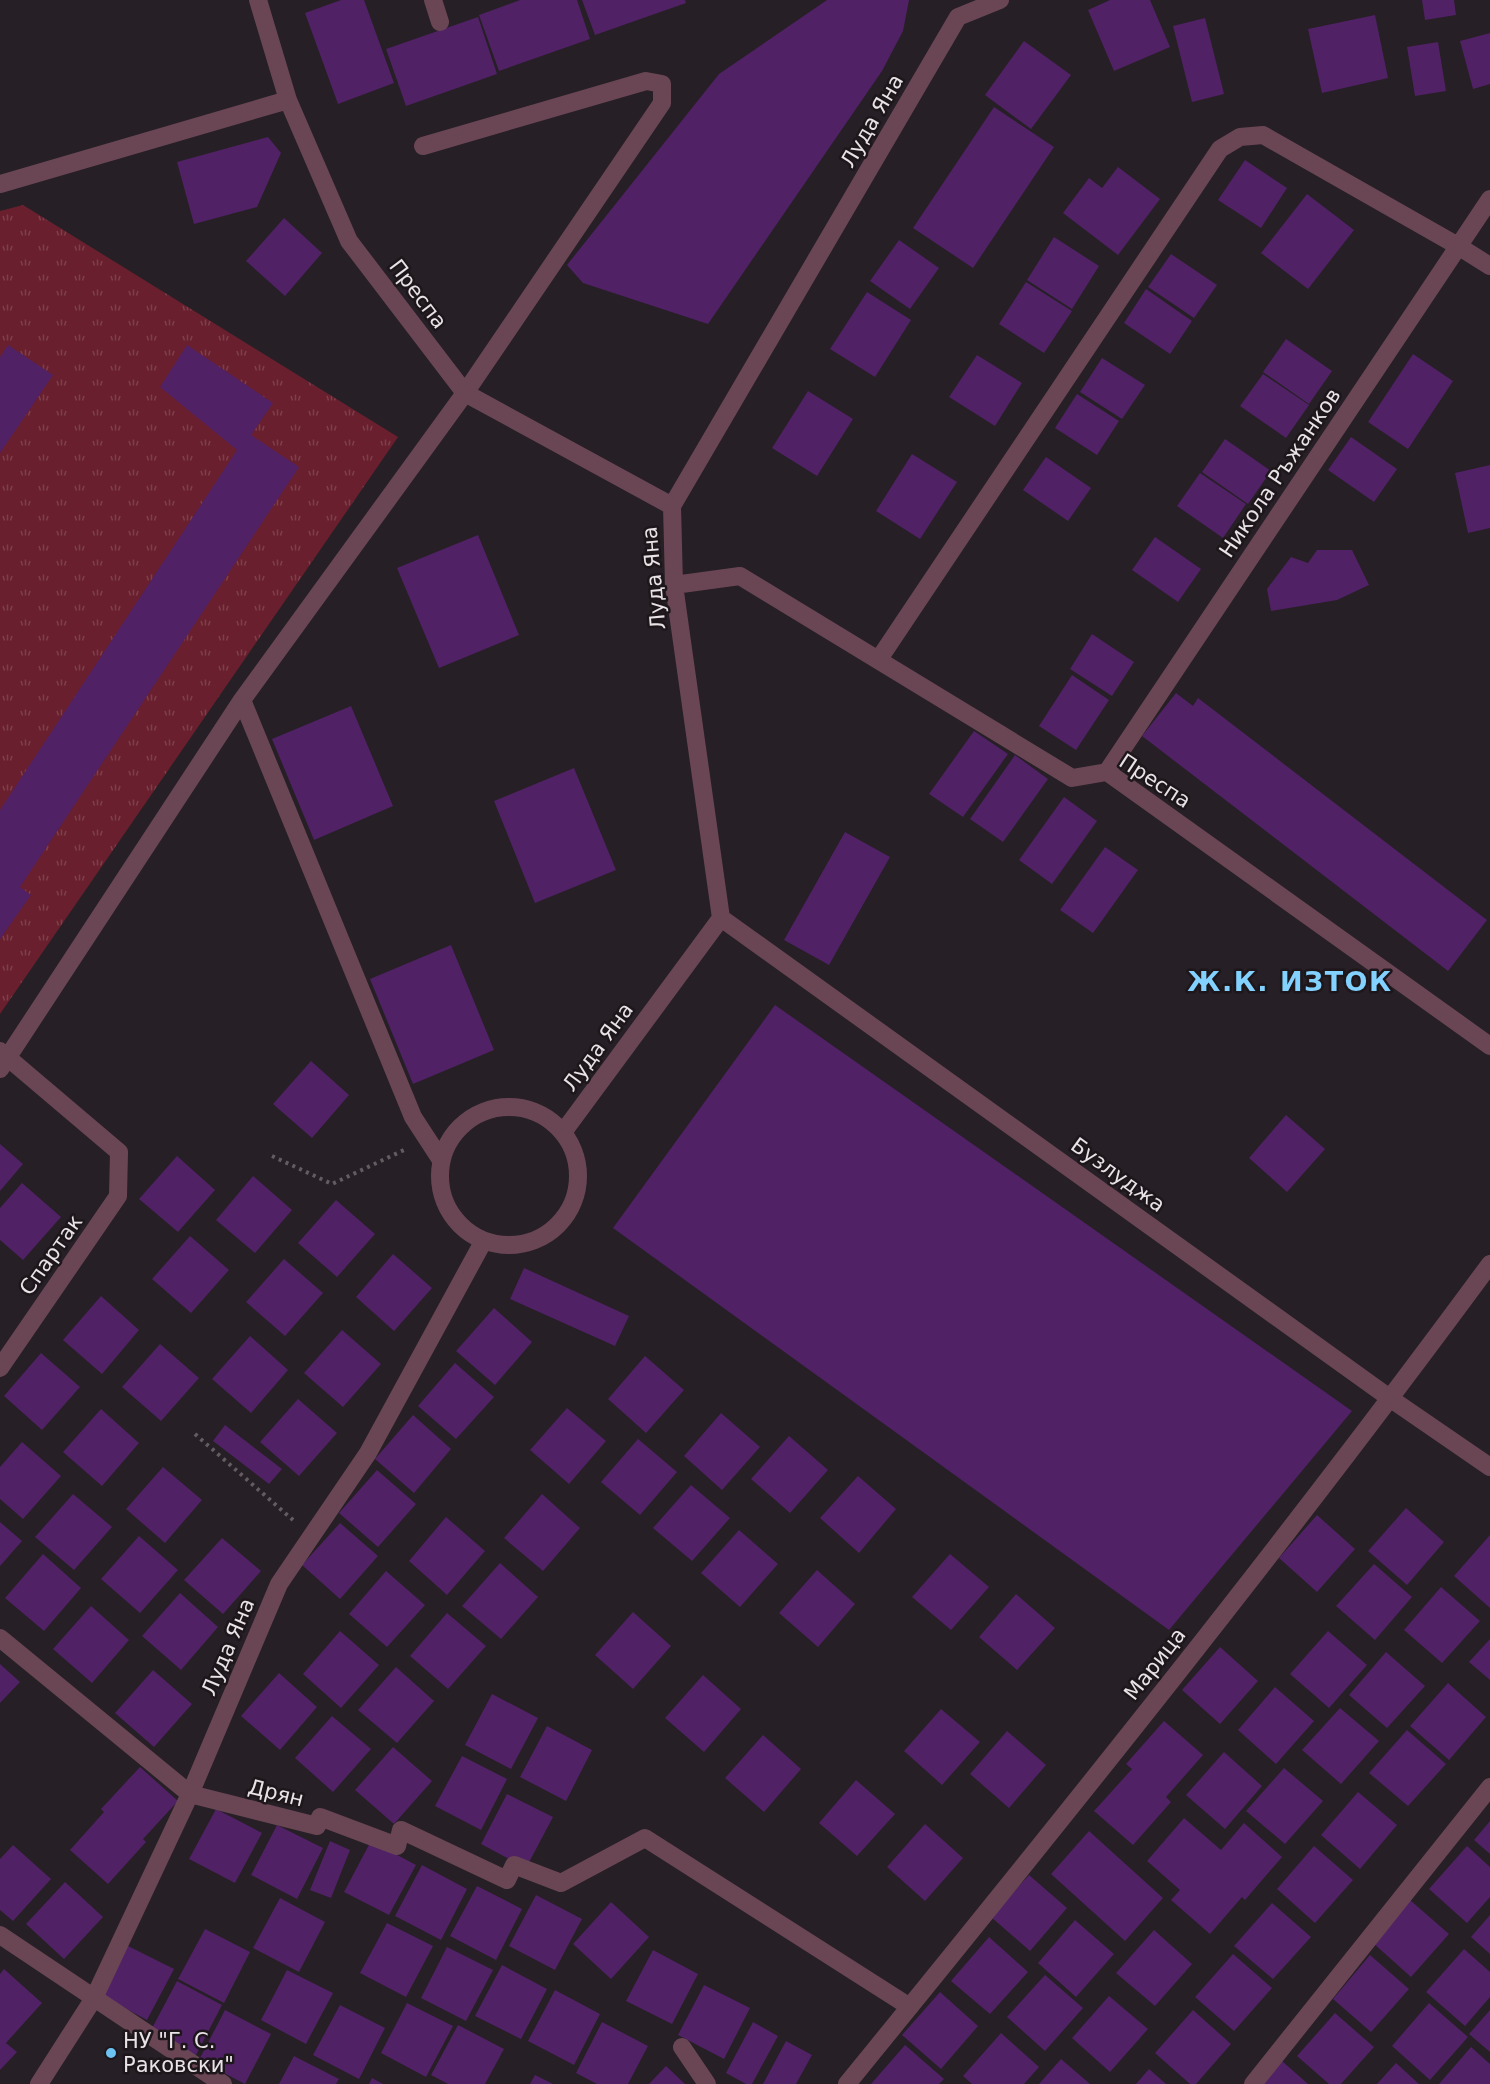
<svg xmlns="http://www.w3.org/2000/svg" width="1490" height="2084" viewBox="0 0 1490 2084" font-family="'DejaVu Sans',sans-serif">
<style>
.grass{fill:url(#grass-tufts)}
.building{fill:#502165}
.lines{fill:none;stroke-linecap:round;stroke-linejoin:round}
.path{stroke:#635d62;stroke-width:4;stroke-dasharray:3 4.5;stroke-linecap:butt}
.street{stroke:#6a4655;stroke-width:18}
.poi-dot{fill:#6cc3f2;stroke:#1d161b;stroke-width:2}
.labels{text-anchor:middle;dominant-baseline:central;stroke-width:5;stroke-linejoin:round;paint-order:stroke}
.street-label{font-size:21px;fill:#e9e3e7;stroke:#1d161b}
.poi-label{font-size:21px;fill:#e9e3e7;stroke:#1d161b;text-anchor:start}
.district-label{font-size:27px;font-weight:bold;letter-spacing:1.5px;fill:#82d1fe;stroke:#1d161b}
</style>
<defs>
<pattern id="grass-tufts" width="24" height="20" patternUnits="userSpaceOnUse" patternTransform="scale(1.5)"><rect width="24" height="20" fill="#691f2d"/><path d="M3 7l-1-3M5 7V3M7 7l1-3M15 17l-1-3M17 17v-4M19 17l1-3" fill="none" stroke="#7e3f4b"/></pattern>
</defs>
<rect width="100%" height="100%" fill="#261f25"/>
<path class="grass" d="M23,205L398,437L0,1014V211Z"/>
<path class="building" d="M341,0H364L394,83L338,104L305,13Z
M520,0H577L590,39L499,71L479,15Z
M582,0H685L686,3L595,35Z
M827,0H909L903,31L882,71L708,324L583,283L567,265L719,74Z
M1110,0H1150L1170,47L1114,71L1088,10Z
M1422,0H1454L1456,15L1425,20Z
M1375,15L1388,78L1322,93L1308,29Z
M478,17L497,74L406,106L386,49Z
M1205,18L1224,94L1192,102L1173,26Z
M1490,33V84L1473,89L1460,41Z
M1024,41L1071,75L1031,129L985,95Z
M1438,42L1446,91L1415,96L1407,47Z
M994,107L1054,147L973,268L913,228Z
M268,137L281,153L257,207L194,224L177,162Z
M1245,160L1287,188L1261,228L1218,200Z
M1118,167L1160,199L1118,255L1063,213L1089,178L1102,188Z
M1307,194L1354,230L1308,289L1261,253Z
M284,218L322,253L285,296L246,261Z
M1054,237L1099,266L1072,309L1027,280Z
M899,240L939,268L910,309L870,281Z
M1171,254L1217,285L1194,318L1148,287Z
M1026,282L1072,311L1044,353L999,324Z
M1146,289L1192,321L1170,354L1124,323Z
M867,292L911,320L875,377L830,349Z
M1286,339L1332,371L1309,404L1263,372Z
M8,345L53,375L0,453V357Z
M187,345L273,403L251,435L299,467L20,887L31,895L0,939V810L237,450L160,387Z
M1413,354L1453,381L1408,449L1368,422Z
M977,355L1022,383L995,426L949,397Z
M1102,358L1145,385L1122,419L1080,392Z
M1263,374L1309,405L1286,438L1240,406Z
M808,391L853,419L817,476L772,448Z
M1077,394L1119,421L1097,455L1055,428Z
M1351,437L1397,469L1374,502L1328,470Z
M1225,439L1271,471L1248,504L1202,472Z
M912,454L957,482L920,539L876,511Z
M1046,457L1091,488L1068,521L1023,490Z
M1490,465V528L1468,533L1455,473Z
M1200,473L1246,504L1223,538L1177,506Z
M478,535L519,635L439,668L397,568Z
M1155,537L1201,569L1178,602L1132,570Z
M1317,550H1352L1369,585L1337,600L1271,611L1267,589L1291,557L1308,563Z
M1092,634L1134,662L1112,696L1070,669Z
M1072,675L1109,700L1076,750L1039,726Z
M1176,693L1193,706L1198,698L1487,920L1448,971L1142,736Z
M351,706L393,806L314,840L272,739Z
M974,731L1008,754L963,817L929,794Z
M1015,755L1048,779L1003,842L970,819Z
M574,768L616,870L535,903L494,801Z
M1064,797L1097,821L1052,884L1019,860Z
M845,832L890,857L829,965L784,940Z
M1105,847L1138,870L1093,933L1060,910Z
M451,945L494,1050L413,1084L370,979Z
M775,1005L1352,1411L1169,1630L613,1228Z
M311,1061L349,1095L312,1138L273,1104Z
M1286,1115L1325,1149L1287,1192L1249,1158Z
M0,1144L23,1164L0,1191Z
M177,1156L215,1190L178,1232L139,1199Z
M253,1176L292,1210L255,1253L216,1220Z
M22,1183L61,1217L23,1260L0,1240V1208Z
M336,1200L375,1234L337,1277L298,1243Z
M190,1236L229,1270L191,1313L152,1279Z
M393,1254L432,1288L394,1331L356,1297Z
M284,1259L323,1293L285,1336L246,1302Z
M524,1268L629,1316L615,1346L510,1299Z
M101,1296L139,1330L102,1374L63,1340Z
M494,1308L532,1342L495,1385L456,1351Z
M342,1330L381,1364L343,1407L304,1373Z
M250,1336L288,1370L251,1413L212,1379Z
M160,1344L199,1378L161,1421L122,1387Z
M41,1353L80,1387L42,1430L4,1396Z
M645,1356L684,1390L646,1433L608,1399Z
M455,1363L494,1397L456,1439L418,1406Z
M298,1399L337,1433L299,1476L260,1442Z
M567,1408L606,1441L569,1484L530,1450Z
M101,1409L139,1443L102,1486L63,1452Z
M721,1413L760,1447L722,1490L684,1456Z
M413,1415L451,1449L414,1493L375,1459Z
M225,1425L282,1469L269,1484L213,1441Z
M789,1436L828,1470L790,1513L751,1479Z
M638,1439L677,1472L640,1515L601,1482Z
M22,1442L61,1476L23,1519L0,1499V1467Z
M163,1467L202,1500L165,1543L126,1509Z
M377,1470L416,1504L378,1547L339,1513Z
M858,1476L896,1509L859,1553L820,1518Z
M691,1485L730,1518L692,1561L653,1528Z
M73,1494L112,1527L74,1570L35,1537Z
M542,1494L580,1528L543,1571L504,1538Z
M1406,1508L1444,1542L1407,1585L1368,1551Z
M1317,1515L1355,1549L1317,1592L1279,1558Z
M446,1517L485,1551L447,1595L409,1561Z
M0,1522L22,1541L0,1566Z
M340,1523L378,1556L340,1599L302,1565Z
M739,1530L778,1564L740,1607L701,1573Z
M1490,1535V1608L1454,1576Z
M139,1536L178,1570L140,1613L101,1579Z
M222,1538L261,1571L223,1614L184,1580Z
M43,1554L81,1588L44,1631L5,1598Z
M950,1554L989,1587L951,1630L912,1597Z
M500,1563L538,1597L501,1639L462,1606Z
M1374,1564L1412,1597L1375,1640L1336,1606Z
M817,1570L855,1604L818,1647L779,1613Z
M386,1571L425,1605L387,1647L349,1614Z
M1441,1587L1480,1621L1442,1663L1404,1630Z
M180,1593L218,1627L181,1670L142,1636Z
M1016,1594L1055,1628L1017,1670L979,1637Z
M91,1606L129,1640L92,1683L53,1649Z
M633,1612L671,1646L633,1689L595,1655Z
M447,1613L486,1646L448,1689L410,1656Z
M340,1631L379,1665L341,1708L303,1674Z
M1328,1631L1367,1665L1329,1708L1290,1674Z
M1490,1639V1680L1469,1662Z
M1220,1647L1258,1681L1220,1724L1182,1690Z
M1386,1652L1425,1686L1387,1728L1349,1695Z
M0,1664L20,1682L0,1703Z
M396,1667L434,1701L397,1743L358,1710Z
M153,1670L192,1704L154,1747L115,1713Z
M279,1673L317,1707L280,1750L241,1716Z
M703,1675L741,1709L704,1752L665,1718Z
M1448,1683L1486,1717L1449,1760L1410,1726Z
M1275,1687L1314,1721L1276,1764L1238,1730Z
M492,1694L538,1718L511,1769L465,1745Z
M1340,1708L1379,1741L1341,1784L1302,1750Z
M941,1709L980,1742L942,1785L904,1751Z
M332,1716L371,1749L333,1792L295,1758Z
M1164,1721L1203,1755L1166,1797L1171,1802L1133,1845L1094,1811L1132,1769L1126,1764Z
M547,1726L592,1750L566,1801L520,1777Z
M1407,1730L1446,1764L1408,1806L1369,1773Z
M1007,1731L1046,1765L1009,1808L970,1774Z
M763,1735L801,1769L764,1812L725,1778Z
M393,1747L432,1781L394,1824L355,1790Z
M1224,1752L1262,1786L1225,1829L1186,1795Z
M462,1756L507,1779L481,1830L435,1806Z
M140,1767L178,1801L143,1839L146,1842L108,1884L70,1850L104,1812L101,1809Z
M1284,1768L1323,1801L1285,1844L1246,1811Z
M856,1780L895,1814L857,1856L819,1823Z
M1358,1792L1397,1825L1360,1869L1321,1835Z
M507,1794L553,1817L526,1868L481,1844Z
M216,1809L262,1833L235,1883L189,1859Z
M1184,1818L1221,1850L1244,1823L1282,1857L1245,1900L1242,1897L1210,1934L1171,1900L1180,1890L1147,1861Z
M1490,1821V1854L1474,1840Z
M925,1824L963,1858L925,1901L887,1867Z
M277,1825L323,1848L297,1899L251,1875Z
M1089,1831L1163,1898L1125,1941L1051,1874Z
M330,1841L350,1850L331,1898L310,1890Z
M371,1841L416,1865L389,1915L344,1892Z
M13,1845L51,1879L13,1921L0,1910V1859Z
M1314,1846L1353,1880L1315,1923L1277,1889Z
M1467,1846L1490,1867V1897L1467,1923L1429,1889Z
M422,1865L467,1889L441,1940L395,1916Z
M1029,1875L1067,1908L1030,1951L991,1917Z
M65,1882L103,1917L64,1959L26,1924Z
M477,1886L522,1909L496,1960L450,1936Z
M536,1895L582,1919L555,1970L509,1946Z
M280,1898L325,1922L299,1972L253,1948Z
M1410,1900L1449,1934L1411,1977L1373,1943Z
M611,1902L649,1937L611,1979L573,1944Z
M1272,1903L1311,1937L1273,1979L1234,1946Z
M1490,1915V1954L1471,1937Z
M1075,1920L1114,1954L1076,1997L1038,1963Z
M387,1923L433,1946L406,1997L360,1973Z
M205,1929L250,1952L224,2003L178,1979Z
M1154,1930L1192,1964L1155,2006L1116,1973Z
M989,1937L1028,1972L990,2014L951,1981Z
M128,1946L174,1969L147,2020L102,1996Z
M447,1947L493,1970L466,2021L421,1998Z
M1464,1949L1490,1972V1997L1465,2026L1426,1992Z
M653,1950L698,1974L672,2024L626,2001Z
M1233,1954L1272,1988L1234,2031L1195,1997Z
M1370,1955L1409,1989L1371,2032L1333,1999Z
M502,1965L547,1989L521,2039L475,2016Z
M4,1969L42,2003L6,2043L17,2052L0,2070V1974Z
M287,1970L333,1993L306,2044L261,2020Z
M1045,1975L1083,2008L1045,2051L1007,2017Z
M177,1981L222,2005L196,2055L150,2032Z
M704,1985L750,2008L724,2059L678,2035Z
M555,1990L600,2014L574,2065L528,2041Z
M940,1992L978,2026L941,2069L902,2035Z
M1109,1996L1148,2029L1110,2072L1072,2038Z
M407,2003L453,2026L426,2077L381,2053Z
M1429,2003L1468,2037L1430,2080L1392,2046Z
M340,2005L385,2028L359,2079L313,2055Z
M225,2010L271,2034L245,2084L199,2060Z
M1193,2010L1231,2044L1196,2084H1190L1155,2053Z
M1490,2010V2052L1469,2034Z
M1335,2013L1374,2047L1341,2084H1329L1297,2056Z
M602,2022L648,2046L628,2084H597L576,2073Z
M753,2022L778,2036L752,2084H746L726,2073Z
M458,2025L504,2049L485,2084H448L431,2075Z
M1001,2033L1039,2067L1024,2084H972L963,2076Z
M786,2041L812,2055L796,2084H763Z
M905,2045L944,2079L939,2084H871Z
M1471,2047L1490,2064V2084H1439Z
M294,2056L339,2079L336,2084H279Z
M1061,2059L1090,2084H1039Z
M1282,2061L1308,2084H1263Z
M1396,2063L1419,2084H1377Z
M666,2066L685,2084H649Z
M1149,2069L1166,2084H1136Z
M535,2075L553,2084H530Z
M372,2078L383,2084H369Z"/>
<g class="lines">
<path class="path" d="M272,1156L332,1184L404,1150
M195,1434L293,1520"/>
<path class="street" d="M258,0L288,100L349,241L465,393L672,506
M433,0L440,22
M0,184L288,100
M674,585L740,576L1072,778L1107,772L1490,1046
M879,659L1220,149L1240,137L1263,135L1458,246L1490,266
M242,700L413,1117L441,1160
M1107,772L1490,199
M721,918L1391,1399L1490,1467
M0,1069L242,700L465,393L662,103V84L646,81L423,146
M440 1176a69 69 0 1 1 138 0a69 69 0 1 1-138 0Z
M564,1131L721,918L674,585L672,506L958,17L1000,0
M0,1368L118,1196L119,1152L0,1051
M0,1638L190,1794L317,1826L320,1817L397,1846L401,1830L507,1880L514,1865L561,1883L645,1838L910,2007
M0,1935L223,2084
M682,2047L707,2084
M39,2084L94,1998L190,1794L279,1584L368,1453L483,1242
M847,2084C1066,1815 1284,1544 1490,1264
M1253,2084L1490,1787"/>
</g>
<circle class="poi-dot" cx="111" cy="2053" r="6"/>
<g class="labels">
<g class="street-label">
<text transform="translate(872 121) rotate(-60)">Луда Яна</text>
<text transform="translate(418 294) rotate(53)">Преспа</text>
<text transform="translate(1280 473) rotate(-56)">Никола Ръжанков</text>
<text transform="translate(654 578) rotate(-95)">Луда Яна</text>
<text transform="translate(1155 781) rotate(33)">Преспа</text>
<text transform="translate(598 1047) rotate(-54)">Луда Яна</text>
<text transform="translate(1118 1175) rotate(36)">Бузлуджа</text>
<text transform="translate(51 1255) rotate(-55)">Спартак</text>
<text transform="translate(228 1647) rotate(-67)">Луда Яна</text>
<text transform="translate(1155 1664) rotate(-52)">Марица</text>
<text transform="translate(276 1793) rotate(14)">Дрян</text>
</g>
<g class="poi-label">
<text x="123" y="2041">НУ "Г. С.<tspan x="123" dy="24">Раковски"</tspan></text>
</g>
<g class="district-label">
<text x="1290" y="981">Ж.К. ИЗТОК</text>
</g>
</g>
</svg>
